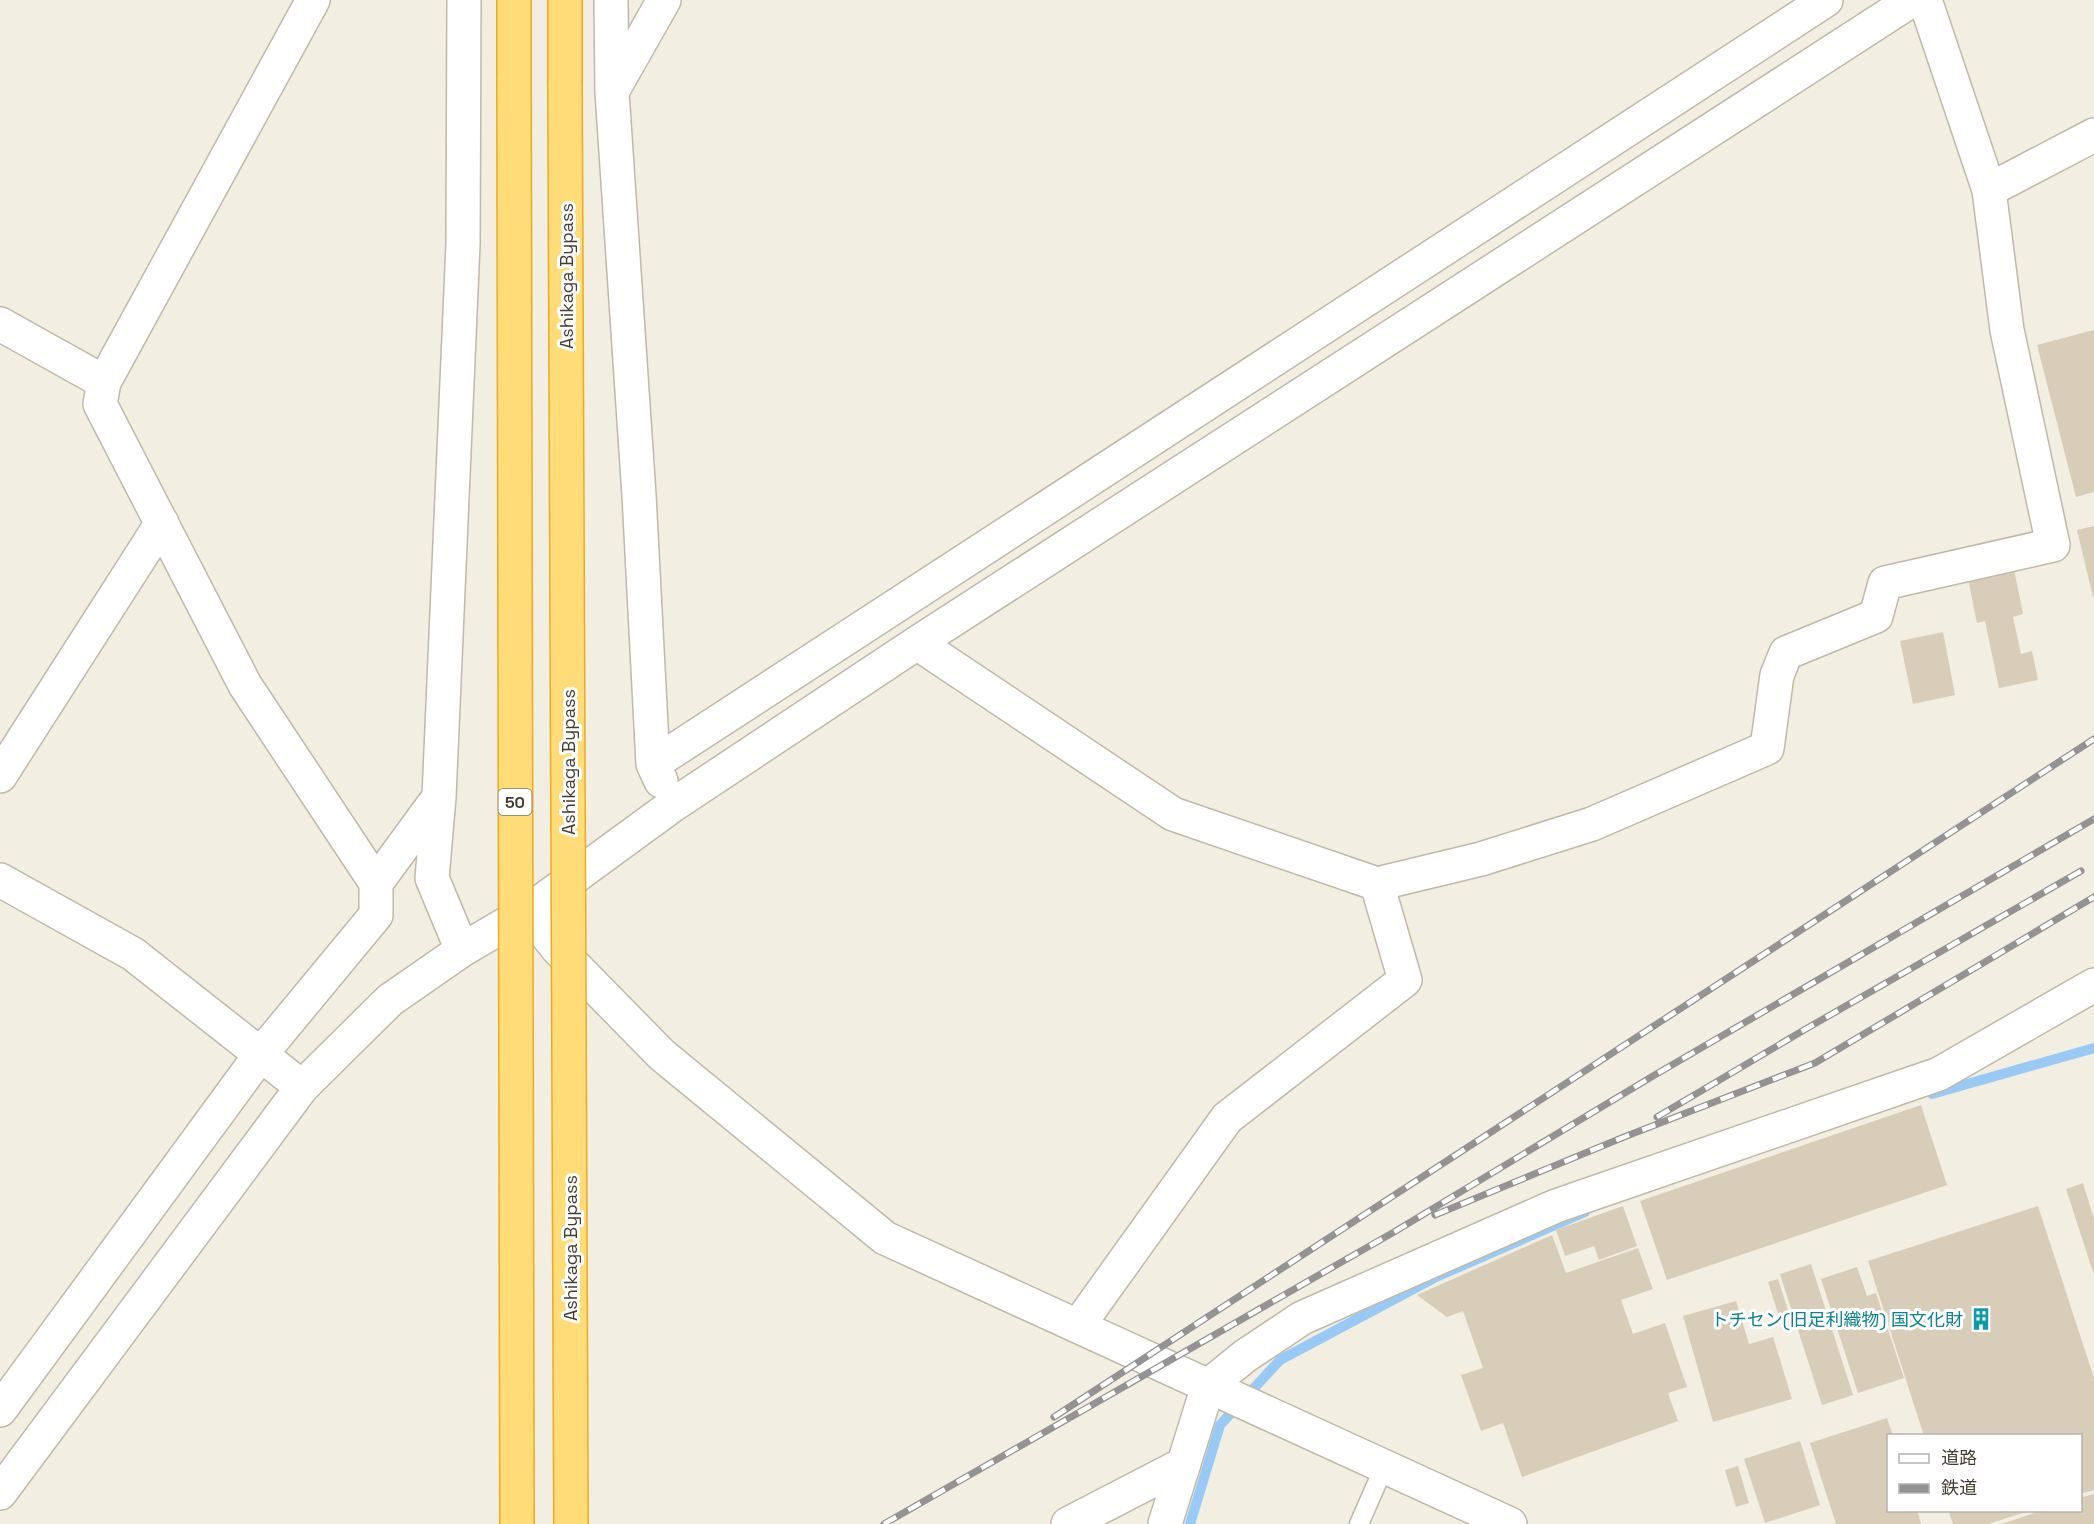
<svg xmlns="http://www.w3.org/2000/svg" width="2094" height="1524" viewBox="0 0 2094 1524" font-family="'Space Grotesk','Noto Sans JP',sans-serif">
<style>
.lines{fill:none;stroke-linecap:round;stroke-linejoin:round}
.stream{stroke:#98caf5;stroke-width:10}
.building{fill:#d8cdb9}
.service-casing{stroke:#c1b9a7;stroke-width:21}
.minor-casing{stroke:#c1b9a7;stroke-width:36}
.trunk-casing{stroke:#e9ab25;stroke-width:36}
.service{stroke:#fff;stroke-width:18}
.minor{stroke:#fff;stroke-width:33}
.trunk{stroke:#ffdc77;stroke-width:33}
.rail-casing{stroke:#939393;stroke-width:7}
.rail{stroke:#fff;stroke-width:4.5;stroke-dasharray:14;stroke-linecap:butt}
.trunk-bridge-casing{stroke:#e9ab25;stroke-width:36;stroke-linecap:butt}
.trunk-bridge{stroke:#ffdc77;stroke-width:33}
.labels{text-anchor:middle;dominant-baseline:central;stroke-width:6;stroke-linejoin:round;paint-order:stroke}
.shield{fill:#fff;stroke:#7c7870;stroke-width:1.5}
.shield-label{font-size:16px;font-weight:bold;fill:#443e32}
.street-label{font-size:18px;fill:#443e32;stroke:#fff}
.culture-label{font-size:18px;fill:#0d838f;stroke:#fff;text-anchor:end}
</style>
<rect width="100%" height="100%" fill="#f2eee1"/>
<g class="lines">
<path class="stream" d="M1932,1094L2094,1048
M1190,1524L1220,1425L1280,1360L1434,1278L1585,1212"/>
</g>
<path class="building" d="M2094,330V492L2076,497L2037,345Z
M2094,526V597H2093L2077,530Z
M2014,569L2023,614L2013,617L2021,654L2032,651L2038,680L1999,688L1985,621L1977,623L1968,579Z
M1943,632L1955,695L1913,704L1900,641Z
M1921,1105L1947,1185L1667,1280L1640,1201Z
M2083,1183L2094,1219V1275L2066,1189Z
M1623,1206L1637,1246L1599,1260L1594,1246L1565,1256L1556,1230Z
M2038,1206L2094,1378V1490L2080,1494V1436H1924L1868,1261Z
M1552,1235L1566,1273L1638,1248L1653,1289L1621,1300L1633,1334L1665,1323L1687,1387L1668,1393L1678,1421L1522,1477L1503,1423L1481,1431L1461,1375L1483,1368L1463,1311L1447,1317L1417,1295Z
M1811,1264L1853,1395L1822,1405L1780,1274Z
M1857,1267L1867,1296L1876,1293L1904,1378L1858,1393L1821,1279Z
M1778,1279L1793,1326L1783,1329L1768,1282Z
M1736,1301L1749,1344L1773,1337L1792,1399L1713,1422L1683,1316Z
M1887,1418L1893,1436H1888V1510H1917L1921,1524H1836L1810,1443Z
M1800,1441L1820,1505L1765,1523L1744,1459Z
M1738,1466L1749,1503L1736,1507L1725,1470Z
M2094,1494V1524H2002L2043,1510H2080V1498Z
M1948,1510H2029V1511L1988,1524H1953Z"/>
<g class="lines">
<g class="service-casing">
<path id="service" d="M1359,1524L1384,1467"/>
</g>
<g class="minor-casing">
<path id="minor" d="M313,0L104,382L100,404L245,685L376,883
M611,0L612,92L639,495L653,764L661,781
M613,90L664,0
M1989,190L2094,135
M0,324L104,382
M917,643L1173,814L1377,884
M653,764L1826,0
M0,776L162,523
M0,880L133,954L302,1087
M528,911L557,948L662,1055L885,1238L1510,1524
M462,950L432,878L439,797L463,244L464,0
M1078,1326L1227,1118L1405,980L1377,884L1481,859L1592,824L1767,748L1777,675L1786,653L1876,616L1885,583L2053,545L2007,330L1989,190L1925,0
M0,1410L261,1054L376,915V883L439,797
M0,1493L302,1087L390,1000L462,950L528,911L673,805L917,643L1912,0
M1068,1524L1184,1464
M1165,1524L1208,1386L1245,1356L1302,1318L1556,1206L1939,1074L2094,985"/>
</g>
<g class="trunk-casing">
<path id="trunk" d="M514,0V81
M565,88V0"/>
</g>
<use href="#service" class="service"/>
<use href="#minor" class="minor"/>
<use href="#trunk" class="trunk"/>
<g class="rail-casing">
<path id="rail" d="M1657,1117L1804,1030L2081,871
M1435,1215L1624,1137L1815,1063L2094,897
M1054,1417L2094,739
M884,1524L1394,1232L1653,1076L2094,819"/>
</g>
<use href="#rail" class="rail"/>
<g class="trunk-bridge-casing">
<path id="trunk-bridge" d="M514,81L517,1524
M565,88L571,1524"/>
</g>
<use href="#trunk-bridge" class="trunk-bridge"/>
</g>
<defs>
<g id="building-bare" transform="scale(1.8)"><path d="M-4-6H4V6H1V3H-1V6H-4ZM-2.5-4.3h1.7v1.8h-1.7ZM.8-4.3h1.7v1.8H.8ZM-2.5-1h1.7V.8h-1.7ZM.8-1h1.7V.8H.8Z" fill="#0f9aa8" stroke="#fff" stroke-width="2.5" paint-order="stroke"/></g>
</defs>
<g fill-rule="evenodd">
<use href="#building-bare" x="1981" y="1319"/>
</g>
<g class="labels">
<rect class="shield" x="498.5" y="789" width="33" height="26" rx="4.5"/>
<g class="shield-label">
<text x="515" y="802">50</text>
</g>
<g class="street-label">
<text transform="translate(566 276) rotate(-90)">Ashikaga Bypass</text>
<text transform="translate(568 762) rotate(-90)">Ashikaga Bypass</text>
<text transform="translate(570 1248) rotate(-90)">Ashikaga Bypass</text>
</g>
<g class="culture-label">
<text x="1963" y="1319">トチセン(旧足利織物) 国文化財</text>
</g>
</g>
<rect x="1887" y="1434" width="195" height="78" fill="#ffffff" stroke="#b4b2ad" stroke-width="1.5"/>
<rect x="1899" y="1454" width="30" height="9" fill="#ffffff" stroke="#b4b2ad" stroke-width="1.5"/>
<text x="1941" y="1464" font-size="18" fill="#443e32">道路</text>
<rect x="1899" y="1484" width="30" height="9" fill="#939393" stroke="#b4b2ad" stroke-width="1.5"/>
<text x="1941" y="1494" font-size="18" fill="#443e32">鉄道</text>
</svg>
